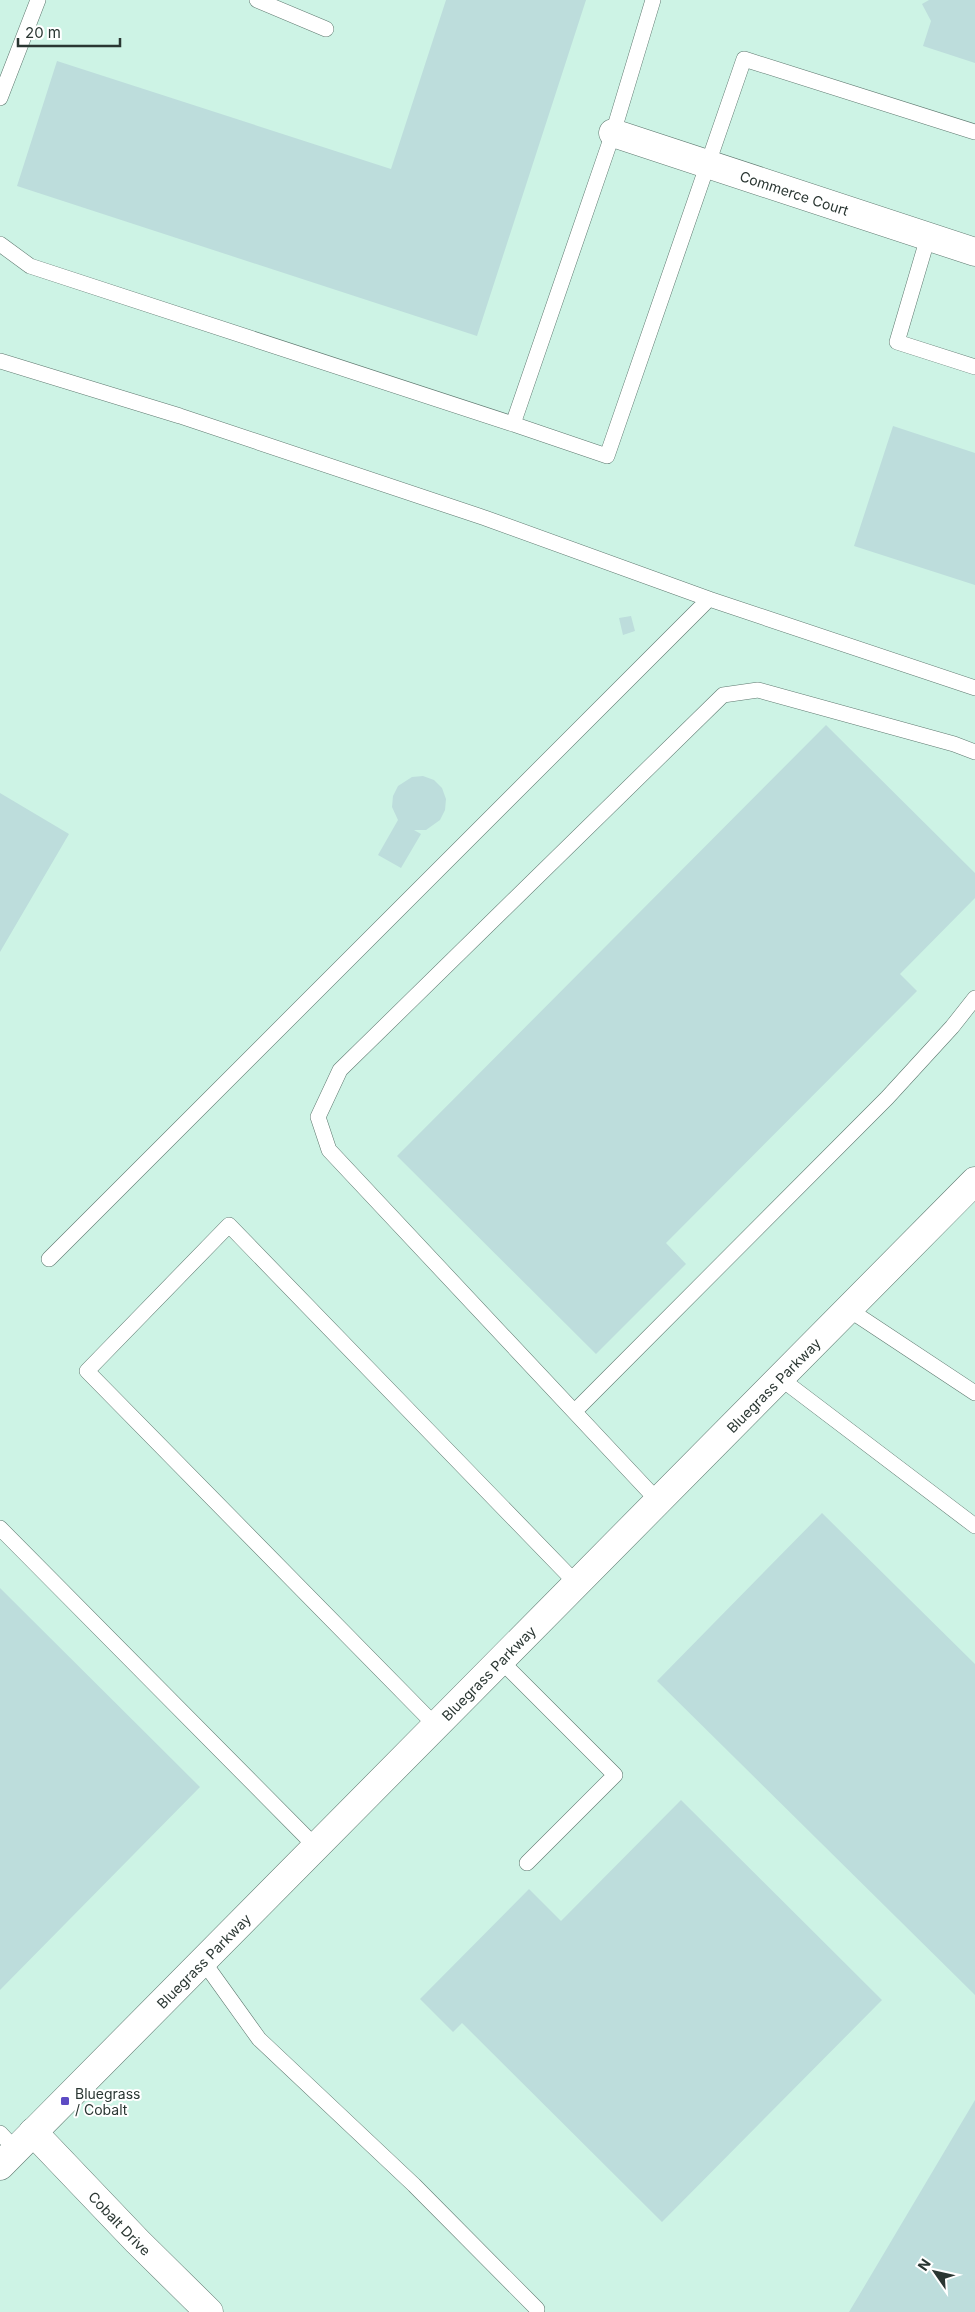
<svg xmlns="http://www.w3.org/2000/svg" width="975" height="2312" viewBox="0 0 975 2312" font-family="Inter,sans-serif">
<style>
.built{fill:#cdf3e5}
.building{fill:#bddddc}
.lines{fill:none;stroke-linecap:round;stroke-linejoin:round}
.service-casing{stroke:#5e786f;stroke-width:16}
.minor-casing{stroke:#5e786f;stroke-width:29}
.tertiary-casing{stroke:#5e786f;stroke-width:29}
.service{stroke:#fff;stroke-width:15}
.minor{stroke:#fff;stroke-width:28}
.tertiary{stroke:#fff;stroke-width:28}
.poi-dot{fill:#5d4bc4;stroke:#fff;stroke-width:2}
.labels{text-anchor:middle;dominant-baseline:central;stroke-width:4;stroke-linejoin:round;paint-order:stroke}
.street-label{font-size:14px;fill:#2a3632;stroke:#fff}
.poi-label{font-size:14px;fill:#2a3632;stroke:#fff;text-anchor:start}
</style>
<rect width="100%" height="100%" fill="#dffdf3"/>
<path class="built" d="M0,0H975V2312H0Z"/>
<path class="building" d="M446,0H586L477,336L17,186L57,61L391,169Z
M929,0H975V63L923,46L931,21L922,4Z
M893,426L975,453V585L854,546Z
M631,616L635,631L623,635L619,618Z
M826,725L975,873V898L900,974L917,991L666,1243L686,1264L596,1354L397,1156Z
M423,776L434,780L442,788L446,799L445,810L440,820L426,830H414L421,834L401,868L378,855L398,820L392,807L393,796L398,786L412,777Z
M0,793L69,834L0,952Z
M822,1513L975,1664V1995L657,1681Z
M0,1588L200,1787L0,1990Z
M681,1800L882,2000L662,2222L462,2023L453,2032L420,1999L529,1889L561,1921Z
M975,2100V2312H849L861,2292Z"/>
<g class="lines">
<g class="service-casing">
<path id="service" d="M257,0L326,29
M0,98L38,0
M928,237L897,342L975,367
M0,244L30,266L513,424L613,133L653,0
M0,361L180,416L485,518L709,599L975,688
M513,424L607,456L744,59L975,132
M49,1259L709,599
M848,1309L975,1393
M780,1378L975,1526
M575,1411L887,1098L952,1027L975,998
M658,1501L329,1150L318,1117L340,1070L723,695L758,690L954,744L975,752
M0,1528L316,1847
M501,1661L615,1775L527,1863
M436,1726L87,1371L229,1225L577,1584
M203,1961L259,2039L414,2185L537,2309
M0,2133L16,2150"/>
</g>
<g class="minor-casing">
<g id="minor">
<path id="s1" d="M613,133L975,252"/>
<path id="s2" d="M33,2132L137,2241L209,2312"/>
</g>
</g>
<g class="tertiary-casing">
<g id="tertiary">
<path id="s3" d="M0,2166L975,1181"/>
</g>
</g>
<use href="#service" class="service"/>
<use href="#minor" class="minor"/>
<use href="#tertiary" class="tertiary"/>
</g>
<rect class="poi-dot" x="60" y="2096" width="10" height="10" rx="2.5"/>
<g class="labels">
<g class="street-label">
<text stroke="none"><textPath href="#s1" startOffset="191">Commerce Court</textPath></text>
<text stroke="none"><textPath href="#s3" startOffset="1099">Bluegrass Parkway</textPath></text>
<text stroke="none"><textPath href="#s3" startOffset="694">Bluegrass Parkway</textPath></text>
<text stroke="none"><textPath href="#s3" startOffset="289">Bluegrass Parkway</textPath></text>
<text stroke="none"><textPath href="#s2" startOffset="126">Cobalt Drive</textPath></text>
</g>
<g class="poi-label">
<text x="75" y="2093">Bluegrass<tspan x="75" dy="16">/ Cobalt</tspan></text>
</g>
</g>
<g transform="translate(935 2272) rotate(304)" stroke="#ffffff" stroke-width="4" paint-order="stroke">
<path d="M0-4L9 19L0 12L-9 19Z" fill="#2a3632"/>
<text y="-8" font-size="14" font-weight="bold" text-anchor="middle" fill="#2a3632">N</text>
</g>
<path d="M18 38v8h102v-8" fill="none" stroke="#2a3632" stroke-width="2.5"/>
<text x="25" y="38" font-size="15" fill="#2a3632" stroke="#ffffff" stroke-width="4" paint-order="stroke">20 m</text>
</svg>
